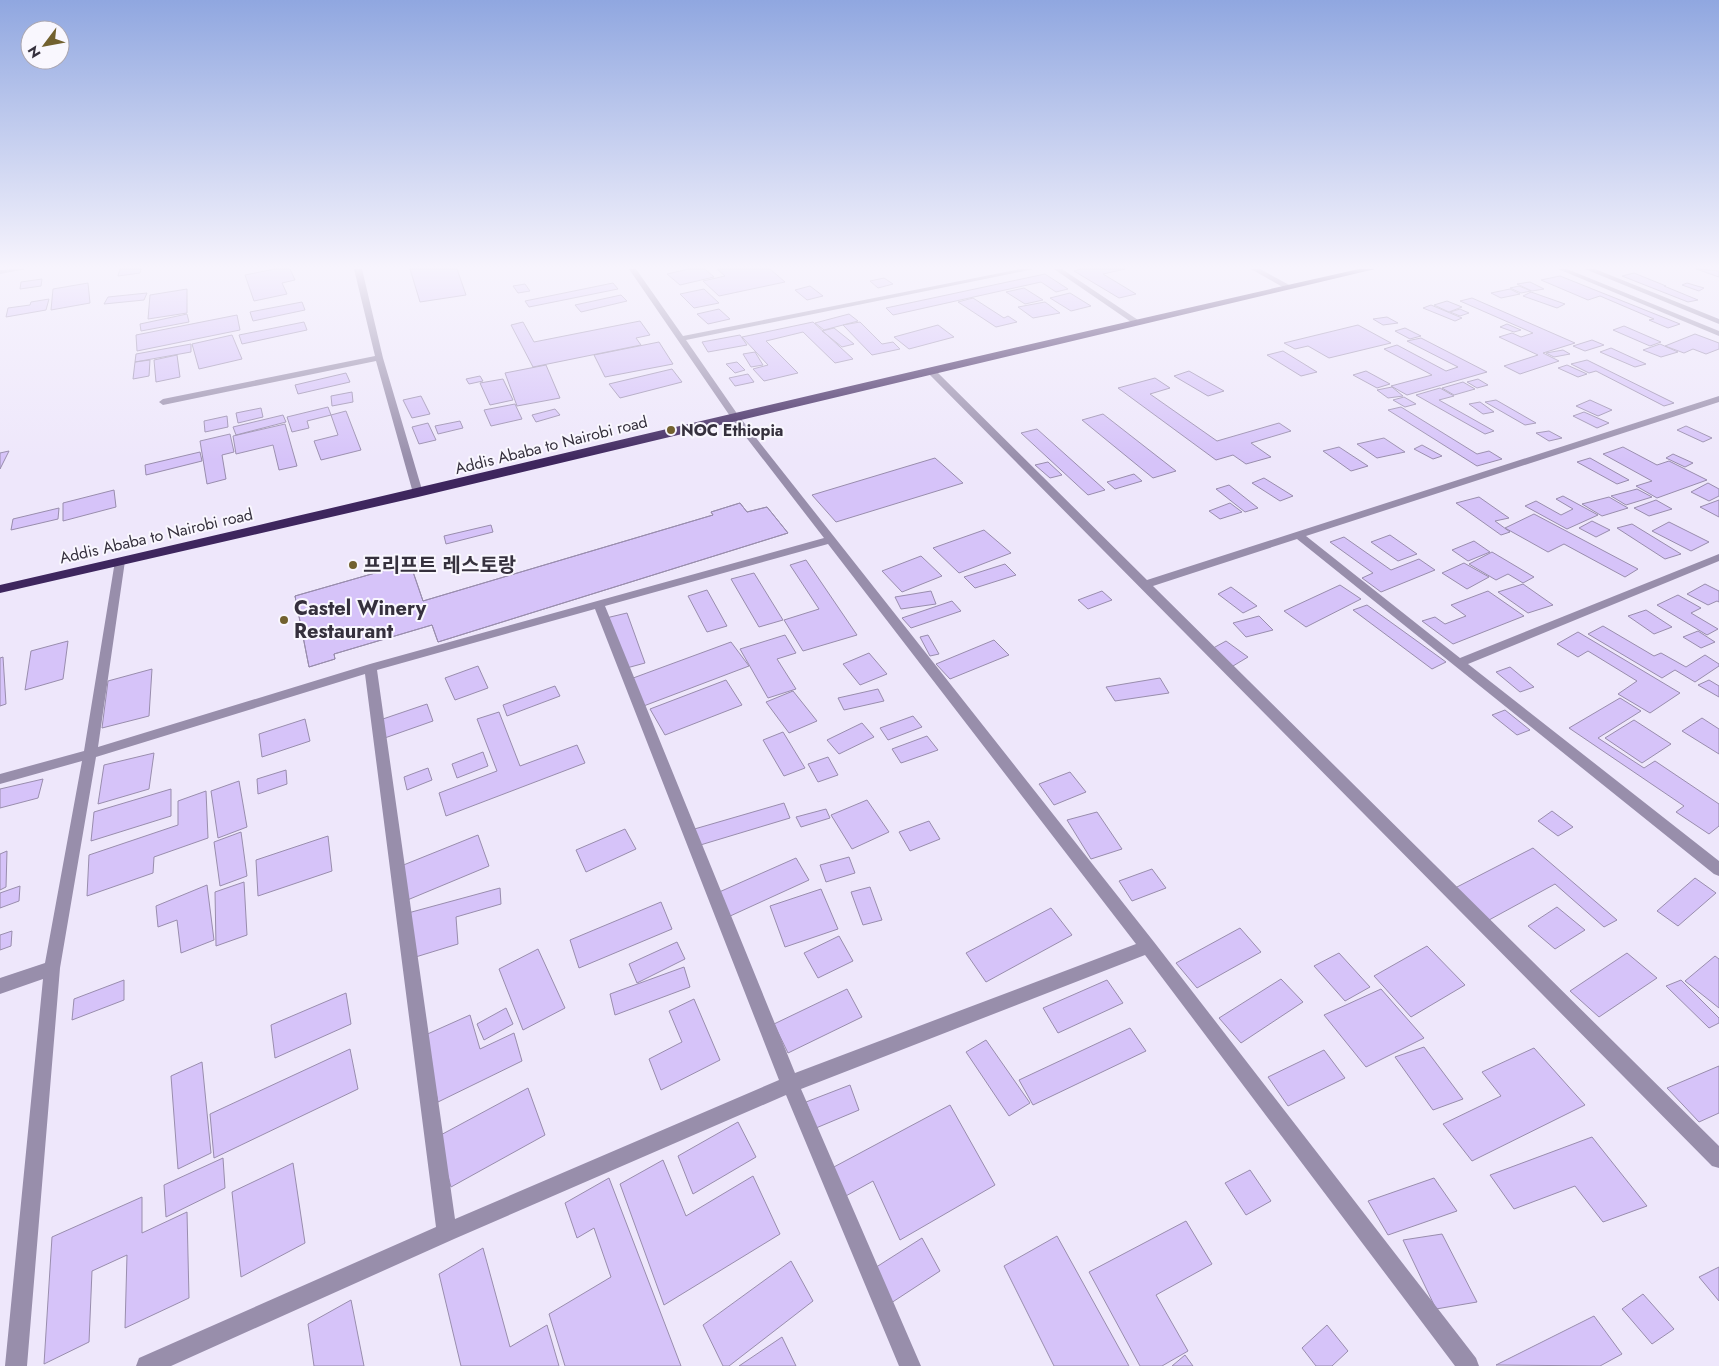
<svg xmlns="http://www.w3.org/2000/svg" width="1719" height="1366" viewBox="0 0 1719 1366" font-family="Jost,'Noto Sans KR',sans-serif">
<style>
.building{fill:#d6c3f9;stroke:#998dad}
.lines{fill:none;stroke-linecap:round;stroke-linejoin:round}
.minor{fill:#988eab;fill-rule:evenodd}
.highway{fill:#3e265e;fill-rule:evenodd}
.poi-dot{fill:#72612f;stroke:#f9f7fe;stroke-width:2}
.labels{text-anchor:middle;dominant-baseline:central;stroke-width:4;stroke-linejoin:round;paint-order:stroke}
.far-poi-label{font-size:16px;font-weight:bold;fill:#35303d;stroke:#f9f7fe;text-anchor:start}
.far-street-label{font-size:16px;fill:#35303d;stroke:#f9f7fe}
.poi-label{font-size:20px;font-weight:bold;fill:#35303d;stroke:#f9f7fe;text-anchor:start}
</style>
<rect width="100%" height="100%" fill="#eee7fb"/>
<path class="building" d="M120,269H141L140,273L118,276Z
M275,269H290L295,280L282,283L287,294L254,301L245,275Z
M410,269H457L466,295L420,302Z
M689,269H705L714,277L680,285L667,274Z
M717,269H770L785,282L719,296L703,281L725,276Z
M1081,269H1125L1103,274L1136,294L1119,298L1074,271Z
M1696,269L1719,271V277Z
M1634,273L1666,286H1664L1698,300L1688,302L1622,276Z
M1045,274L1068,289L1056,292L1041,282L893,315L886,308Z
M1560,276L1680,324L1668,328L1649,320L1654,319L1600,296L1588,300L1541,280Z
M884,278L893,284L878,288L870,281Z
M42,279L41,286L20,289L21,282Z
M1530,282L1544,289L1532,291L1517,284Z
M88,283L90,303L51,310L53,289Z
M613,283L618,289L529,307L525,301Z
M1687,283L1704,288L1699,291L1682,285Z
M525,284L530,291L518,293L513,286Z
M810,286L823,296L807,300L795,290Z
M1519,286L1531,291L1521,293L1510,288Z
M1024,288L1043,300L1025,304L1006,292Z
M187,289V313L148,319L150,295Z
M704,289L719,303L694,308L680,294Z
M1510,289L1520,294L1501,298L1491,293Z
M1531,292L1565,304L1557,308L1523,296Z
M147,293L144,300L104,304L108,297Z
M1070,293L1091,306L1071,311L1050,298Z
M621,295L627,301L581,312L575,305Z
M973,298L1004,318L1008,316L1017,322L996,327L958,302Z
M1472,298L1575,343L1543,353L1559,361L1520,374L1504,366L1538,355L1499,337L1512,333L1521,337L1533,333L1460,301Z
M49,299L46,310L6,317L8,308L30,305L31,302Z
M1447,301L1462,307L1449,312L1434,305Z
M302,302L305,310L253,321L250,312Z
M1045,302L1060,313L1033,318L1018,307Z
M1431,305L1462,318L1455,321L1423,308Z
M719,309L730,319L708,324L697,314Z
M1460,309L1469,313L1460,316L1450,312Z
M187,314L189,322L141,331L140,324Z
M849,314L858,321L824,330L815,323Z
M237,315L240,330L137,351L136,335Z
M1387,317L1398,323L1383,325L1373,319Z
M640,321L650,335L636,338L641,345L533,367L511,325L523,322L534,342Z
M304,322L307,330L242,344L239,335Z
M813,322L853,359L835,363L803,332L766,341L798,373L764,381L753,369L768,365L742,337Z
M860,322L882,344L893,342L900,349L872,355L843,325Z
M1507,324L1521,330L1514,332L1500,327Z
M938,325L954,337L909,349L894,337Z
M1358,325L1391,343L1329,358L1308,346L1295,349L1284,343Z
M1624,326L1661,342L1650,346L1613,330Z
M834,328L854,344L842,347L822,331Z
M1405,328L1421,336L1410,339L1395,331Z
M1695,334L1719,343V349L1706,354L1693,349L1684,353L1665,346Z
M232,335L242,359L199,369L192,344Z
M740,335L747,345L708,352L702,342Z
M1421,338L1487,372L1407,395L1391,386L1432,375L1384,349L1397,345L1446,371L1458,367L1407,341Z
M1592,340L1604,345L1585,351L1573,346Z
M659,342L673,364L605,377L594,355Z
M191,344V352L135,362L136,354Z
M1660,344L1678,352L1661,357L1643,350Z
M1611,348L1646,364L1635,367L1600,352Z
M1563,350L1570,354L1554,357L1546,353Z
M1283,351L1317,372L1301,376L1267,355Z
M755,352L763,365L751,367L743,354Z
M177,355L180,377L156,382L154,360Z
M150,360L149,376L133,379L135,362Z
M1587,360L1674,403L1664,406L1596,371L1589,373L1571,364Z
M737,362L745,370L735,373L726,364Z
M546,365L560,398L517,406L505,373Z
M1567,365L1587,374L1578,377L1558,368Z
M672,369L682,382L620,398L609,384Z
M1189,371L1224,391L1208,396L1174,376Z
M1366,371L1390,384L1377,388L1353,375Z
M346,373L350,382L298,394L295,385Z
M748,374L754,382L735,386L729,378Z
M480,376L483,381L469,384L466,379Z
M1155,378L1170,388L1150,394L1217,441L1279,423L1291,431L1251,443L1271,457L1246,464L1233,455L1216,460L1118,388Z
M503,379L513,400L490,405L480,383Z
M1478,379L1488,385L1477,388L1467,382Z
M1463,382L1475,389L1454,395L1442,388Z
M1392,387L1403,396L1388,398L1377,390Z
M1440,388L1454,396L1439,400L1494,431L1485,434L1416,395Z
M352,392L353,402L332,406L331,396Z
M421,396L430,414L412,418L403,400Z
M1404,397L1416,404L1405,407L1393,400Z
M1496,400L1536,423L1525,425L1485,402Z
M1590,400L1612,410L1598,416L1576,406Z
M1480,402L1494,412L1483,414L1469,404Z
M515,404L522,419L491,426L484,410Z
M328,407L331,415L307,421L309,428L292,432L287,417Z
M1401,407L1477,454L1489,451L1502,459L1477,466L1388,410Z
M261,408L263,417L238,423L236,413Z
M555,409L560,415L536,422L532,415Z
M346,411L361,450L321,460L314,441L338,435L331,415Z
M1584,412L1609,423L1597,428L1573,416Z
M1103,414L1176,471L1153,478L1082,420Z
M283,415L286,422L236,435L233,427Z
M227,416L228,427L205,432L204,421Z
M460,421L463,428L438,434L435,426Z
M428,423L436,440L419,444L412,427Z
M285,424L297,466L279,470L273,445L236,454L233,436Z
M1686,426L1712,438L1703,442L1677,430Z
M1037,429L1105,490L1088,495L1021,433Z
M1549,431L1562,438L1549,441L1536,433Z
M230,434L234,452L222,455L226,479L207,484L200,441Z
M1384,438L1405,452L1377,458L1357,444Z
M1422,445L1442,456L1433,459L1414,449Z
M1339,447L1368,466L1351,471L1323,451Z
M1623,447L1657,465L1669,461L1707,480L1657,498L1636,486L1652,481L1603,454Z
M9,451L0,469V453Z
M200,452L202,461L146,475L145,465Z
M1673,454L1693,463L1685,467L1666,458Z
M935,458L963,483L836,522L812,495Z
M1590,458L1629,480L1617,484L1577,462Z
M1048,462L1062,475L1050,478L1035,465Z
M1134,474L1142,481L1115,489L1107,482Z
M1264,478L1293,496L1280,501L1252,483Z
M1708,483L1719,489V496L1709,501L1691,492Z
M1229,485L1258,508L1245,512L1216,489Z
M1637,489L1652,497L1626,505L1611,496Z
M114,490L116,507L63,521V503Z
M1563,496L1598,515L1567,529L1525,506L1536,501L1561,515L1573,509L1556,499Z
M1479,497L1509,518L1495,521L1510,532L1501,535L1456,503Z
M1609,497L1628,508L1602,516L1582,504Z
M1656,500L1672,509L1649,516L1634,508Z
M1719,500V517L1700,507Z
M740,503L747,512L767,507L788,533L438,642L432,625L334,654L335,659L309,667L295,596L410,563L423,601L713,515L711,512Z
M740,503L747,512L767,507L788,533L438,642L432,625L334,654L335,659L309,667L295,596L410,563L423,601L713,515L711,512Z
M1230,503L1242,512L1220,519L1209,511Z
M59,508L58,519L11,530L13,519Z
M1534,514L1638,569L1625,577L1564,544L1548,552L1505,528Z
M1592,521L1610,530L1596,537L1579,528Z
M1669,522L1709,542L1691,551L1652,531Z
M1632,524L1681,554L1665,559L1617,528Z
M491,525L493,532L446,544L444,536Z
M984,530L1011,553L959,573L933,548Z
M1390,535L1417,554L1398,561L1371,542Z
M1344,537L1391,570L1419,559L1435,570L1381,592L1362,578L1373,573L1330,542Z
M1474,541L1490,552L1468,561L1452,550Z
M1492,552L1534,577L1523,583L1508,574L1496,580L1469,564Z
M921,556L942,576L902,592L882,571Z
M806,560L857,635L803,651L784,620L819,609L790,565Z
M1464,563L1489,577L1467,589L1442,573Z
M1005,564L1016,575L975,588L964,577Z
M754,573L783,620L759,627L731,579Z
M1523,584L1553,605L1528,613L1498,592Z
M1705,584L1719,591V602L1717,601L1708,605L1687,594Z
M1340,585L1361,599L1306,627L1284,611Z
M1231,587L1257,606L1243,613L1218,594Z
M707,590L727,626L707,632L688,596Z
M931,591L936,604L901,609L895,597Z
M1102,591L1112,600L1088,609L1078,600Z
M1488,591L1524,616L1453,644L1422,621L1435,617L1445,624L1466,616L1451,605Z
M1678,595L1701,608L1691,613L1718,629L1707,635L1657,605Z
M952,601L961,611L911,628L902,618Z
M1367,605L1446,662L1432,669L1353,610Z
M1646,610L1672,627L1654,634L1628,616Z
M627,613L645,663L623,669L606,618Z
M1259,616L1273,630L1246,637L1233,623Z
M1603,626L1654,656L1661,653L1686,667L1705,655L1719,664V666L1695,682L1675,670L1662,678L1588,634Z
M1698,631L1715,642L1701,648L1683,637Z
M1578,632L1680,693L1650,713L1618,694L1637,681L1588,651L1578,657L1557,644Z
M785,635L796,653L777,659L796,689L768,698L740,649Z
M928,635L939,654L930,656L920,637Z
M994,640L1009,655L950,679L936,664Z
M68,641L63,679L25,690L31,651Z
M1226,641L1248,657L1228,669L1206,652Z
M731,642L749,666L641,707L625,681Z
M869,653L887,674L860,685L843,664Z
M3,657L6,704L0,706V658Z
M478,666L488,688L455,700L445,678Z
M1510,667L1534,687L1520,692L1496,672Z
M152,669L149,716L102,728L108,681Z
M1160,678L1169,693L1115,701L1106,687Z
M726,680L742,705L665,735L650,709Z
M1709,680L1719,686V697L1698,685Z
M555,686L560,696L507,716L503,705Z
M878,689L884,701L844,710L838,698Z
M793,691L817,721L789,733L766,702Z
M1620,698L1641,711L1598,738L1644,768L1655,761L1719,804V826L1709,834L1676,812L1684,806L1569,728Z
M427,704L433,721L379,740L374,722Z
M1505,710L1530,730L1517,735L1492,715Z
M499,712L520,766L577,745L585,763L446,816L439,793L497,771L477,719Z
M913,716L922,727L888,740L880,728Z
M1702,718L1719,729V754L1682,731Z
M305,719L310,741L262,757L259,734Z
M1634,720L1671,744L1642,763L1605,738Z
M862,723L874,737L839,754L827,740Z
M783,732L805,768L784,776L763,740Z
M927,736L938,750L901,763L892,749Z
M483,752L488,766L457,778L452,764Z
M154,753L149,789L98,804L104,765Z
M828,757L838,775L818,782L808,764Z
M428,768L432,780L407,790L404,777Z
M286,770L287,784L258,794L257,779Z
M1070,772L1086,792L1054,805L1039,784Z
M43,779L38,798L0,808V789Z
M239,781L247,827L218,838L211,791Z
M171,789V816L91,841L94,812Z
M206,791L208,838L154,857L153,873L87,896L89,855L178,825V801Z
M867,800L889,832L852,849L831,815Z
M784,803L790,818L697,846L691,830Z
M826,809L830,818L801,827L796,817Z
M1552,811L1573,827L1558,836L1538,821Z
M1097,812L1122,849L1091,859L1067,820Z
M929,821L940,839L910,851L899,832Z
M625,829L636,849L586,872L576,850Z
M241,832L247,876L220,886L214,842Z
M478,835L489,866L405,901L396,868Z
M328,836L332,871L258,896L256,860Z
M1533,848L1617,920L1604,927L1555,884L1489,920L1455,888Z
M7,851L6,887L0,890V854Z
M849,857L855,873L826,882L820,865Z
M796,858L809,880L728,917L717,893Z
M1152,869L1166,888L1132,901L1119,881Z
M1695,878L1716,893L1678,926L1657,911Z
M244,882L247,935L216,946L215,892Z
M207,885L214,940L181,953L177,920L158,927L156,906Z
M20,886L19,901L0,908V893Z
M870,887L882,920L863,925L851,892Z
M500,888L501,904L456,917L458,944L409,959L408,913Z
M821,889L838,929L785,947L770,906Z
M661,902L672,929L579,968L570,940Z
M1557,907L1585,930L1555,949L1528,926Z
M1051,908L1072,935L986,982L966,953Z
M1240,928L1261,952L1197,988L1176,963Z
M12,931L11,946L0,950V935Z
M839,936L853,961L818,978L804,953Z
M677,942L685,959L637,983L629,964Z
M1427,946L1465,985L1411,1017L1374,976Z
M538,949L565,1008L523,1030L499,969Z
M1339,953L1370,987L1345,1001L1314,966Z
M1627,953L1657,978L1599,1017L1570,991Z
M1715,956L1719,959V1008L1685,981Z
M684,967L690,987L615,1015L610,994Z
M1281,979L1303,1002L1241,1043L1219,1018Z
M124,980V1000L72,1020L74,999Z
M1107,980L1123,1003L1058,1033L1043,1008Z
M1681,980L1719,1018V1023L1709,1028L1666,986Z
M847,989L862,1017L788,1053L774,1024Z
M1381,989L1424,1038L1366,1067L1324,1015Z
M346,993L351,1024L275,1058L271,1025Z
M694,999L720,1060L661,1090L649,1059L682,1042L669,1011Z
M506,1008L513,1024L484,1040L477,1024Z
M470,1015L480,1049L514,1033L522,1061L438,1102L423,1036Z
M1130,1028L1146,1051L1033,1105L1019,1080Z
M986,1040L1030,1103L1009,1116L966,1052Z
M1424,1047L1463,1099L1433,1110L1395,1057Z
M1534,1048L1585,1105L1472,1161L1443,1124L1501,1096L1482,1072Z
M350,1049L358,1089L214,1158L210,1114Z
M1324,1050L1345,1078L1288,1106L1268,1077Z
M202,1062L211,1153L178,1169L171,1076Z
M1719,1066V1113L1699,1122L1667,1088Z
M850,1085L859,1110L816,1128L806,1102Z
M528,1088L545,1135L451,1187L437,1137Z
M950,1105L995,1185L900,1240L873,1181L844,1197L832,1168Z
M738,1122L756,1157L693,1194L678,1156Z
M1592,1137L1647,1206L1603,1222L1575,1186L1514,1209L1490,1175Z
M223,1158L225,1188L166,1217L164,1185Z
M663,1160L686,1216L753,1176L780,1234L664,1305L620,1184Z
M293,1163L305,1243L241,1277L232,1192Z
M1250,1170L1271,1201L1246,1215L1225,1183Z
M609,1178L681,1366H565L549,1314L611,1277L594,1228L577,1238L565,1203Z
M1434,1178L1457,1211L1388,1235L1368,1201Z
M142,1197V1233L187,1212L189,1298L125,1328L127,1255L92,1271L89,1342L44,1364L52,1237Z
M1186,1221L1212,1264L1156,1295L1188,1351L1162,1366H1140L1089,1272Z
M1442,1234L1477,1302L1436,1309L1403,1240Z
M1057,1236L1129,1366H1054L1004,1266Z
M922,1238L940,1271L888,1305L870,1271Z
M483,1248L510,1347L547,1325L559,1366H461L439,1274Z
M791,1261L813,1301L729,1366H723L703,1325Z
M1719,1267V1301L1699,1277Z
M1643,1294L1674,1329L1652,1344L1622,1309Z
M351,1300L364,1366H314L308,1324Z
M1594,1316L1622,1354L1600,1366L1496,1365Z
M1327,1325L1348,1351L1332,1366H1316L1302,1348Z
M782,1337L796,1366H739Z
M1185,1355L1193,1366H1172Z"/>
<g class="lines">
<path class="minor" d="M26,269L0,274V270Z
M354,269H362L383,358L423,493L422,495H414L413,493L376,361L163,405L159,402L163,399L375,356Z
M629,269H636L683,336L1020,269H1034L686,340L738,415L1154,942L1476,1358L1479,1366H1455L1145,955L801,1089L921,1366H899L786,1095L454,1239L171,1366H136L139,1358L436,1227L365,674L96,757L60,968L27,1366H5L43,979L0,994V978L45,963L82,761L0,784V774L84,751L115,561L120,558L125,561L98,747L370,664L824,538L732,419ZM828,544L1136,944L795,1073L605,606ZM595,609L779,1080L455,1219L377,670Z
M1054,269H1062L1141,322L1134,324Z
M1251,269H1260L1293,287L1286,289Z
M1558,269H1567L1719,331V336Z
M1585,269H1595L1719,319V324Z
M928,369H934L1147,580L1719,396V402L1306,536L1460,658L1719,554V561L1468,664L1719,861V876L1714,874L1297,539L1153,586L1719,1146V1168L1712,1166L928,373Z"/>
<path class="highway" d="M1359,269H1375L418,497L0,593V585C453,481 905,371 1359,269Z"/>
</g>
<linearGradient id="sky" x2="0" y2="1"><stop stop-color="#90a7e0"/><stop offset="0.58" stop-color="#f7f4fd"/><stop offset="1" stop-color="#f7f4fd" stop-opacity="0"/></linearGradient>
<rect width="1719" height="460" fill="url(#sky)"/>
<g class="poi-dot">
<circle cx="671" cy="430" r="5"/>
<circle cx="353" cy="565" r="5"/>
<circle cx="284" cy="620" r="5"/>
</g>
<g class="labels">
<g class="far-poi-label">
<text x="681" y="430">NOC Ethiopia</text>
</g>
<g class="far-street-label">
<text transform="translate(551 445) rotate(-14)">Addis Ababa to Nairobi road</text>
<text transform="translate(156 536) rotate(-13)">Addis Ababa to Nairobi road</text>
</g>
<g class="poi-label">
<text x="363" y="565">프리프트 레스토랑</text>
<text x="294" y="608">Castel Winery<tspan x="294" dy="23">Restaurant</tspan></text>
</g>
</g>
<g transform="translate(45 45) rotate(238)"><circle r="24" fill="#f9f7fe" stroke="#aba7b1"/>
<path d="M0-4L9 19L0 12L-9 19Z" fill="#72612f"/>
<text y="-8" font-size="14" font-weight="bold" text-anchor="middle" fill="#35303d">N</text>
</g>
</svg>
